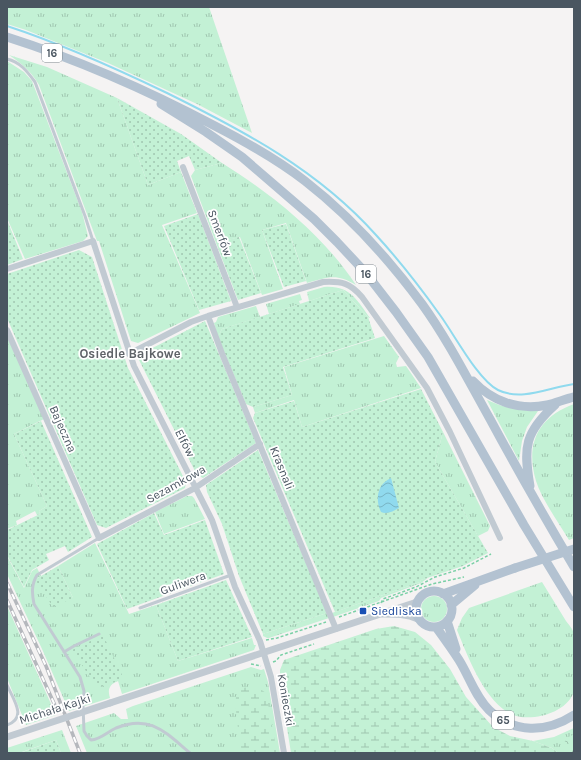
<svg xmlns="http://www.w3.org/2000/svg" width="581" height="760" viewBox="0 0 581 760" font-family="Karla,sans-serif">
<style>
.grass{fill:url(#grass-tufts)}
.forest{fill:url(#forest-crowns)}
.wetland{fill:url(#wetland-marsh)}
.garden{fill:url(#garden-dots)}
.water{fill:url(#water-waves)}
.lines{fill:none;stroke-linecap:round;stroke-linejoin:round}
.stream{stroke:#90daee;stroke-width:2}
.path{stroke:#7ad0a6;stroke-width:1.5;stroke-dasharray:3 2;stroke-linecap:butt}
.service{stroke:#c1cad2;stroke-width:3}
.minor{stroke:#c1cad2;stroke-width:6}
.tertiary{stroke:#c1cad2;stroke-width:7}
.primary{stroke:#b3c2d1;stroke-width:9}
.rail-casing{stroke:#b5b8bd;stroke-width:3.5}
.rail{stroke:#fff;stroke-width:2;stroke-dasharray:6;stroke-linecap:butt}
.tertiary-bridge{stroke:#c1cad2;stroke-width:7}
.primary-bridge{stroke:#b3c2d1;stroke-width:9}
.transit-dot{fill:#1a4fb4;stroke:#fff;stroke-width:1.5}
.labels{text-anchor:middle;dominant-baseline:central;stroke-width:3.5;stroke-linejoin:round;paint-order:stroke}
.shield{fill:#fff;stroke:#808990;stroke-width:1}
.shield-label{font-size:11px;font-weight:bold;fill:#4a5661}
.street-label{font-size:12px;fill:#4a5661;stroke:#fff}
.transit-label{font-size:12px;fill:#164399;stroke:#fff;text-anchor:start}
.neighbourhood-label{font-size:13px;font-weight:bold;fill:#5f6368;stroke:#fff}
</style>
<defs>
<pattern id="grass-tufts" width="24" height="20" patternUnits="userSpaceOnUse"><rect width="24" height="20" fill="#c3f1d5"/><path d="M3 7l-1-3M5 7V3M7 7l1-3M15 17l-1-3M17 17v-4M19 17l1-3" fill="none" stroke="#a0c6b0"/></pattern>
<pattern id="forest-crowns" width="20" height="18" patternUnits="userSpaceOnUse"><rect width="20" height="18" fill="#c3f1d5"/><path d="M2 6a3 3 0 1 1 6 0M12 15a3 3 0 1 1 6 0" fill="none" stroke="#a0c6b0"/></pattern>
<pattern id="wetland-marsh" width="20" height="14" patternUnits="userSpaceOnUse"><rect width="20" height="14" fill="#c3f1d5"/><path d="M1 5h8M5 5V1M11 12h8M15 12V8" fill="none" stroke="#a0c6b0"/></pattern>
<pattern id="garden-dots" width="8" height="8" patternUnits="userSpaceOnUse"><rect width="8" height="8" fill="#c3f1d5"/><path d="M2 2h.1M6 6h.1" fill="none" stroke="#a0c6b0" stroke-width="1.8" stroke-linecap="round"/></pattern>
<pattern id="water-waves" width="16" height="10" patternUnits="userSpaceOnUse"><rect width="16" height="10" fill="#90daee"/><path d="M0 5q4-4 8 0t8 0" fill="none" stroke="#78b4c4"/></pattern>
</defs>
<rect width="100%" height="100%" fill="#f5f3f3"/>
<path class="grass" d="M7,7H209L252,133L197,104L108,63L26,30L7,24Z
M9,55L47,67L117,98L148,185L181,172L197,213L162,225L200,313L138,343L131,341L99,241H97L39,85C31,71 22,64 9,55Z
M7,61L24,72L32,81L82,212L88,236L83,241L25,259L7,218Z
M222,163C272,194 323,235 356,285C336,273 329,277 307,283L286,223L262,230L283,289L262,295L240,237L216,243L191,176L195,170Z
M324,287C350,285 357,300 370,318H369L343,290L309,301L307,292Z
M300,294L302,300L299,301L300,304L269,314L266,304Z
M256,306L260,317L222,329L218,337L214,323L216,322L218,317Z
M7,335L44,419L14,434L47,506L39,511L40,514L37,515L35,511L16,521L17,525L7,529Z
M384,336L399,357L396,363L397,367L406,366L421,388L302,427L294,400L255,413L253,407L292,395L284,367Z
M487,400C505,408 518,410 538,411L527,427L522,441L519,461Z
M574,404V538L569,540C559,523 542,500 536,481C525,444 538,417 574,404Z
M443,432L490,526L488,531L478,536L435,462Z
M187,496H192L194,498L205,519L164,534L155,512Z
M95,543L129,614L156,605L178,661L252,638L254,645H256L254,650L122,694L118,681C110,684 107,689 110,698L69,711L42,649L7,574V556L24,588L32,571L37,568L41,576L36,579L73,598L58,566Z
M429,577L421,583L381,598L379,601L333,617L332,613L420,582L421,580Z
M542,582C550,595 558,608 566,621C569,625 573,629 574,634C575,639 575,690 573,694C564,715 525,724 507,712C482,695 468,657 457,630L462,618L469,608Z
M421 609a13 13 0 1 1 26 0a13 13 0 1 1-26 0Z
M7,606L56,715L26,725L7,678Z
M327,613L329,618L269,638H267L263,636V634Z
M251,667L261,670L264,669L268,682L280,753H87L76,726L114,713L121,719H128L126,709L133,706Z
M574,728V753H558L552,748L533,741L554,737Z
M62,730L71,753H61L56,740L19,753H7V748Z"/>
<path class="forest" d="M574,734V753H558L567,738Z"/>
<path class="wetland" d="M394,626L415,632L431,645L450,669L466,697L493,727L510,736L533,741L552,748L558,753H291L280,684V670L284,660L376,629Z
M256,686L266,693L277,753H242C239,732 235,718 236,696L243,688Z"/>
<path class="garden" d="M117,98L181,134L222,163L195,170L189,156L177,161L181,172L148,185Z
M198,214L231,301L199,310L164,226Z
M7,220L23,259L7,265Z
M286,224L306,281L284,287L262,230Z
M239,237L261,293L238,300L216,243Z
M79,250L92,257L128,368L186,482L185,488L106,528L97,525L7,318V274Z
M343,290L368,317L375,338L283,367L292,395L253,407L246,404L218,337L222,329Z
M205,321L256,443L203,478L197,475L137,356Z
M421,389L443,432L435,462L488,553L463,566L421,580L420,582L335,612L253,418L255,413L294,401L302,427Z
M41,421L92,537L68,552L65,546L46,554L49,560L32,570L24,587L7,555V530L40,514L39,511L47,506L14,434Z
M258,450L327,613L263,634L239,576L222,524L207,492L206,485Z
M154,513L164,535L205,520L224,574L127,609L97,544Z
M58,566L73,598L53,607L36,581V579Z
M226,580L252,637L178,661L156,605Z
M103,635L124,679L97,688L72,650Z
M56,740L61,753H20Z"/>
<path class="water" d="M391,478L399,508C393,511 387,515 381,512C375,500 377,484 391,478Z"/>
<g class="lines">
<path class="stream" d="M7,26C62,44 115,68 167,93C244,131 318,170 376,235C399,260 420,287 440,315C454,334 478,380 498,390C522,402 550,387 574,384"/>
<path class="path" d="M381,603L383,599L416,587L435,577L464,568L491,554
M339,617L432,584L464,577
M266,640L277,638L326,622
M273,662L276,661L281,655L314,644
M251,664L261,666"/>
<path class="service" d="M7,59C20,62 27,71 35,82L85,216L93,241
M99,538L37,575C31,585 32,594 34,604L80,677L84,691L83,705L84,731L87,736L91,740C101,739 107,732 116,728C150,714 165,732 190,753
M140,608L231,575
M64,652L74,646L99,634
M7,685C13,699 28,718 7,725"/>
<path class="minor" d="M183,167L237,307
M7,269L93,241L134,366L212,520L235,587L260,641L271,677L284,753
M208,316L223,356L336,629
M7,330L99,538L195,488L260,444
M129,354L191,322L208,316L323,282C342,281 350,283 362,297L427,388L450,432L500,538"/>
<path class="tertiary" d="M383,614C395,614 407,614 418,619
M110,703L417,602"/>
<path class="primary" d="M7,37C79,60 149,91 215,126C246,142 278,160 305,181C350,216 388,258 422,304C448,340 468,380 490,419C517,469 545,518 574,567
M161,104L206,132L242,157L314,219L337,242L365,272L396,312L428,357L524,525L574,607
M473,381C492,401 518,411 547,405C556,403 565,399 574,397
M530,486C523,447 525,432 555,405
M416 609a18 18 0 1 1 36 0a18 18 0 1 1-36 0Z
M443,594L515,568
M451,605L475,585
M447,621L456,649
M436,627C444,638 452,649 459,660C469,676 475,696 489,710C514,734 546,733 574,715"/>
<g class="rail-casing">
<path id="rail" d="M7,583L46,666L80,753
M7,600L58,712"/>
</g>
<use href="#rail" class="rail"/>
<path class="tertiary-bridge" d="M7,737L110,703"/>
<path class="primary-bridge" d="M515,568L574,549"/>
</g>
<rect class="transit-dot" x="359" y="607" width="8" height="8" rx="2"/>
<g class="labels">
<g class="shield">
<rect x="42" y="44" width="20" height="18" rx="3"/>
<rect x="356" y="265" width="20" height="18" rx="3"/>
<rect x="492" y="711" width="22" height="18" rx="3"/>
</g>
<g class="shield-label">
<text x="52" y="53">16</text>
<text x="366" y="274">16</text>
<text x="503" y="720">65</text>
</g>
<g class="street-label">
<text transform="translate(220 233) rotate(69)">Smerfów</text>
<text transform="translate(63 429) rotate(66)">Bajeczna</text>
<text transform="translate(185 443) rotate(63)">Elfów</text>
<text transform="translate(282 468) rotate(68)">Krasnali</text>
<text transform="translate(176 484) rotate(-29)">Sezamkowa</text>
<text transform="translate(183 583) rotate(-20)">Guliwera</text>
<text transform="translate(286 700) rotate(80)">Konieczki</text>
<text transform="translate(55 709) rotate(-18)">Michała Kajki</text>
</g>
<g class="transit-label">
<text x="371" y="611">Siedliska</text>
</g>
<g class="neighbourhood-label">
<text x="130" y="353">Osiedle Bajkowe</text>
</g>
</g>
<rect width="581" height="760" fill="none" stroke="#4a5661" stroke-width="16"/>
</svg>
